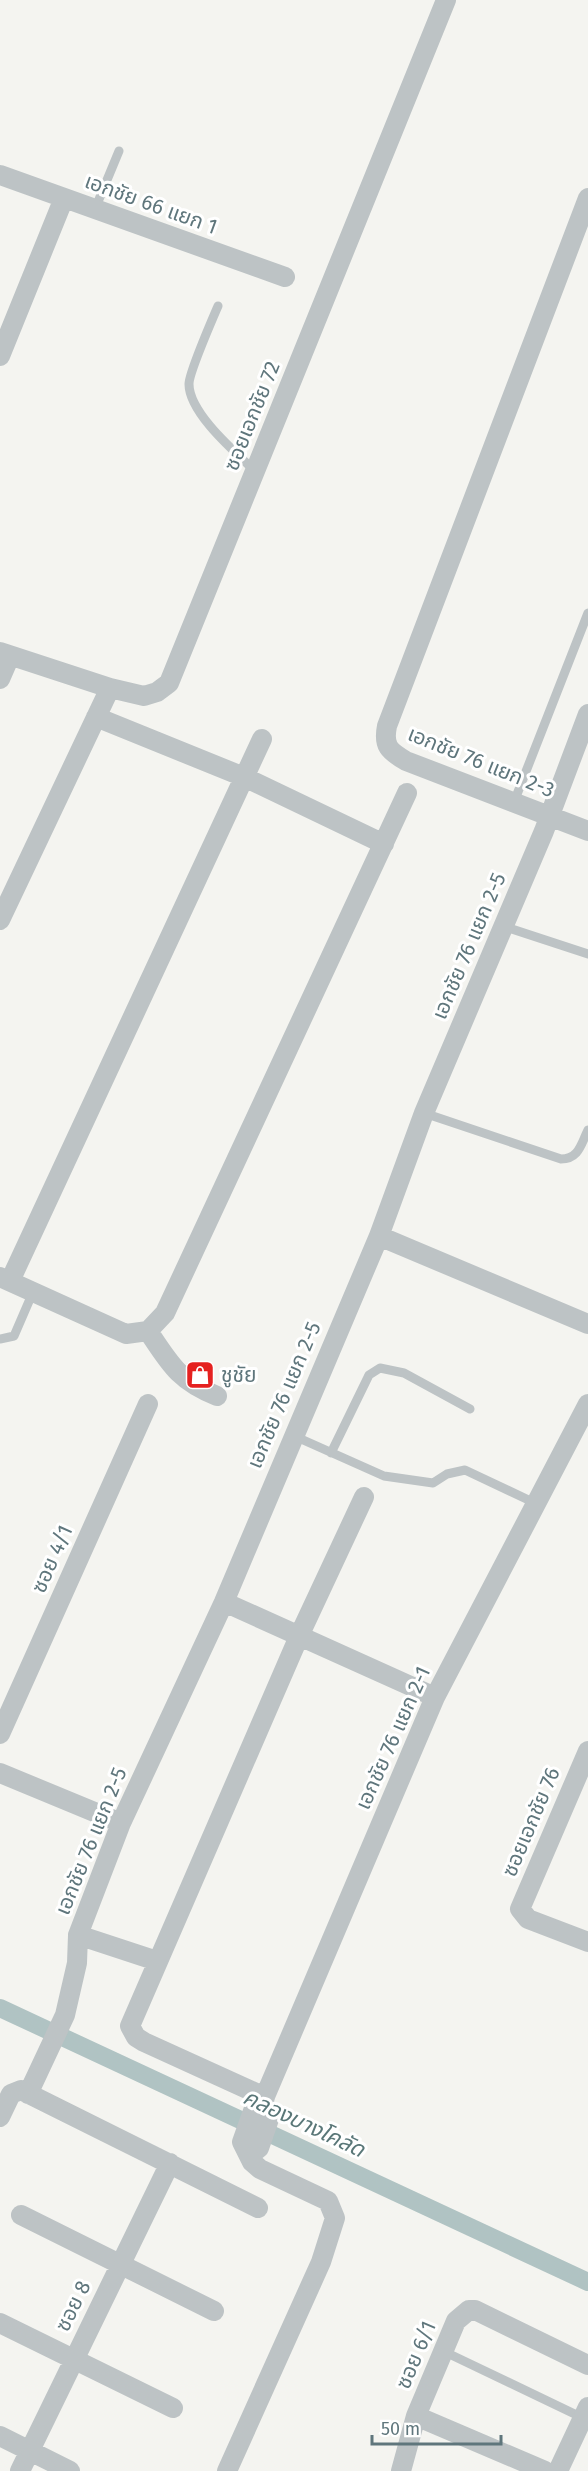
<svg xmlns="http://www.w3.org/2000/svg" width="588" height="2471" viewBox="0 0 588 2471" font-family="'Fira Sans','Noto Sans Thai',sans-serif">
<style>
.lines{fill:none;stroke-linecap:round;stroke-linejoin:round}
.canal{stroke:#b0c3c3;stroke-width:18}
.service{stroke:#bdc3c5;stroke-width:9}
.minor{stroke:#bdc3c5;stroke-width:20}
.labels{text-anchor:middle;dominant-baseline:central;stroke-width:6;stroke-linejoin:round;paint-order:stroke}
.street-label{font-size:21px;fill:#5f767c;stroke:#fff}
.poi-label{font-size:21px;fill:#5f767c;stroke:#fff;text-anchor:start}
.water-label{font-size:22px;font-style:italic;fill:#5a7778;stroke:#fff}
</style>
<rect width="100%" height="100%" fill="#f4f4f0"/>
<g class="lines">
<path class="canal" d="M0,2008L588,2282"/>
<path class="service" d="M95,209L119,151
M218,306C212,320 189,373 189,384C189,413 235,452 255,471
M514,802L588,613
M503,926L588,954
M424,1113L561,1159C579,1159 581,1144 588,1130
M0,1339L14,1336L33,1292
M292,1435L384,1476L433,1483L447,1474L465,1470L537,1504
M331,1453L369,1375L380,1368L404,1373L470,1409
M443,2351L583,2418"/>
<path class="minor" d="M0,175L285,277
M588,198L387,726C383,746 389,751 406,761L588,831
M0,356L64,198
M0,652L110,688L144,696L157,692L169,683L446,0
M0,679L10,656
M96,717L244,777L384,844
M0,920L110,688
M379,1236L588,1324
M0,1277L126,1334L148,1331L165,1313L407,793
M10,1281L262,739
M148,1331C170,1364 179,1381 217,1396
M224,1602L435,1697
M0,1734L148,1404
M588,1751L520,1909L528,1919L588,1942
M0,1773L121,1823
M78,1935L157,1961
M28,2094L65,2015L77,1963L78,1935L121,1823L224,1602L379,1236L424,1113L544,831L588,714
M265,2097L144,2042L136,2037L130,2026L300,1634L364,1497
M263,2101L435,1697L588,1404
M0,2117L11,2094L21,2090L258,2208
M249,2156L259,2148L270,2116L263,2101
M21,2215L214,2311
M0,2323L173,2408
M0,2436L70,2471
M20,2471L170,2163
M227,2471L321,2262L335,2218L328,2201L260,2169L252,2162L242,2142L253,2111L263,2101
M401,2471L416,2416
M545,2471L416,2416L456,2321L469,2310H475L588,2365
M558,2471L588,2407"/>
</g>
<defs>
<g id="shop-square" transform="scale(1.5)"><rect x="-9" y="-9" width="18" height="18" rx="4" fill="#e52120" stroke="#fff"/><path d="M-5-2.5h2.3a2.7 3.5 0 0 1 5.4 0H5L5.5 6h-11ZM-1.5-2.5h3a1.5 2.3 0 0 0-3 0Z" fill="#fff"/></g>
</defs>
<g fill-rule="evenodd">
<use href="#shop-square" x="200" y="1375"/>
</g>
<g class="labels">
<g class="street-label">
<text transform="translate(151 204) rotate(20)">เอกชัย 66 แยก 1</text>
<text transform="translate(252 416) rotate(-68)">ซอยเอกชัย 72</text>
<text transform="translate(481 762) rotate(22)">เอกชัย 76 แยก 2-3</text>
<text transform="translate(469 946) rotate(-67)">เอกชัย 76 แยก 2-5</text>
<text transform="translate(284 1395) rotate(-67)">เอกชัย 76 แยก 2-5</text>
<text transform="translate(52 1559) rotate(-66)">ซอย 4/1</text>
<text transform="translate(393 1738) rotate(-66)">เอกชัย 76 แยก 2-1</text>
<text transform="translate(531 1822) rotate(-67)">ซอยเอกชัย 76</text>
<text transform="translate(91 1841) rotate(-68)">เอกชัย 76 แยก 2-5</text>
<text transform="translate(73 2306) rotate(-64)">ซอย 8</text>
<text transform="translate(416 2355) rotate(-67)">ซอย 6/1</text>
</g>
<g class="poi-label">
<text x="221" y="1375">ชูชัย</text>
</g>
<g class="water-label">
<text transform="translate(304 2123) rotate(25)">คลองบางโคลัด</text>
</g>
</g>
<path d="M372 2435v9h129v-9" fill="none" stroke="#5f767c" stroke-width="3"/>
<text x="381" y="2435" font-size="18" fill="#5f767c" stroke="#ffffff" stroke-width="4.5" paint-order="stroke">50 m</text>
</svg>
